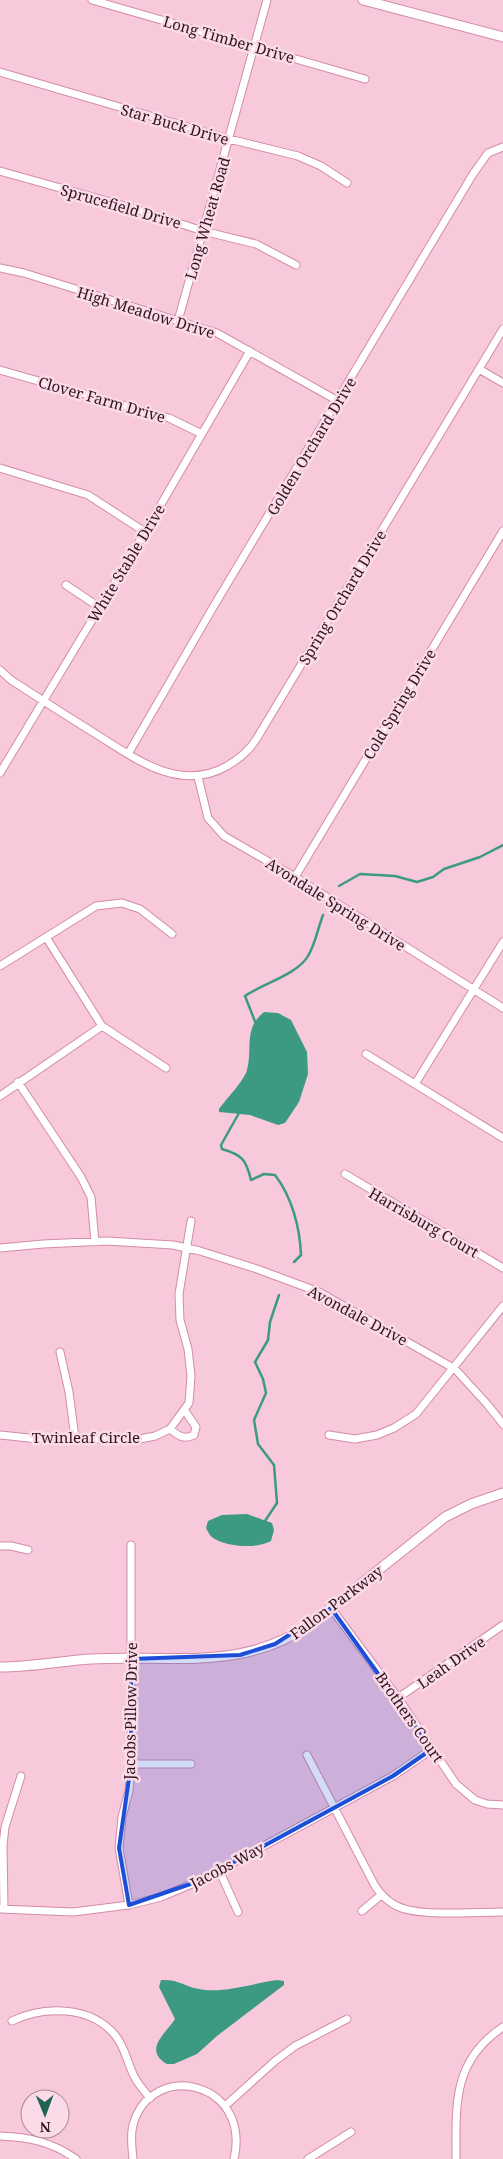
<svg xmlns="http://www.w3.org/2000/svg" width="503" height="2159" viewBox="0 0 503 2159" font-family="'Noto Serif',serif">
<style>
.water{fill:#3c9a83}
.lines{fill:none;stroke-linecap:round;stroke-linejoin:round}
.stream{stroke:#3c9a83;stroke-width:2.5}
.street-casing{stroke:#d48ba9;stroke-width:9}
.secondary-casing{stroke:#d48ba9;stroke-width:11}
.street{stroke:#fff;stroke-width:7}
.secondary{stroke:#fff;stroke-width:9}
.marked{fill:#1d4ed8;fill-opacity:0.2;stroke:#1d4ed8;stroke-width:4;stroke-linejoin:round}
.labels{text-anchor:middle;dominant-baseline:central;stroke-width:5;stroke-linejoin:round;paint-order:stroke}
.street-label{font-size:15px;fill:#2f1420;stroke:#fbdbe7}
</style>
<rect width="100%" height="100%" fill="#f8c9db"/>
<path class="water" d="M264,1012L278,1013L291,1020L307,1052L308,1074L299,1102L285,1123L278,1125L250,1115L219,1112V1109C226,1099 244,1081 247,1070C253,1048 243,1029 264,1012Z
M247,1514L272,1523L274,1530L271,1541C256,1549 227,1547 213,1538C210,1536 208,1532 206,1528L208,1521L222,1515Z
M161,1980C179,1979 183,1986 199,1989C221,1994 255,1983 277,1980L284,1981V1985L217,2036L197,2054L174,2064H167C143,2050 165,2034 175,2019L159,1987Z"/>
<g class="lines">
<path class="stream" d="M339,886L360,874L395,876L417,882L433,877L444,869L480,857L503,845
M256,1024L245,996C262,984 298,974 308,956C315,945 318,928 323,915
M239,1113L221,1145L222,1149C242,1155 246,1159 251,1180L264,1174L275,1175C292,1197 300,1228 301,1255L294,1262
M265,1521L277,1503L274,1465L258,1444L254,1420L266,1393L263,1379L255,1362L268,1340L270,1322L279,1295"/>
<g class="street-casing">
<path id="street" d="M92,0L365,79
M0,72L229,139L298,156L321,166L347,183
M0,171L132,208L203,231L256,244L296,265
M0,268L24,273L217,333L338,401
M178,321L267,0
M479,369L503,383
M0,370L169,418L202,434
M0,468L88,495L145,532
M66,585L99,607
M0,670L11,680C37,697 64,714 91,731C132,756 178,794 227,766C240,758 249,751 257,738L503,329
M128,754L215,604L473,174L488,153L503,147
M0,773L145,532L250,351
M198,777L208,818L224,836L295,877L503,1008
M295,877L503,531
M46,937L102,1026L166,1068
M0,966L96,906L122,903L140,909L172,934
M366,1054L503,1138
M18,1082L81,1177L91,1197L95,1242
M415,1084L503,942
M0,1096L102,1026
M345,1174L503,1268
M0,1248L43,1244L107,1241L173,1245L200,1251L257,1269L319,1292L455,1369L487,1404L503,1424
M60,1352L69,1392L75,1438
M170,1429C179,1436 183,1440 194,1435L196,1427L185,1411
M0,1435L39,1439H140L155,1436L170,1429L189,1403L191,1376L188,1349L180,1320L179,1294L191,1221
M329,1435L355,1439L377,1435L394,1428L416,1414L503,1306
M0,1546H11L28,1550
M331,1608L398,1698L456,1784L475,1800L487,1804L503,1805
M398,1698L503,1625
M307,1755L375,1886C382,1896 392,1906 405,1909C429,1916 476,1912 503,1912
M131,1764H191
M219,1870L238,1912
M129,1905L119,1848L122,1817L129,1791L131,1764V1545
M0,1909L73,1912L129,1905L161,1897L199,1881L393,1776L432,1749
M4,1909L3,1845L5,1827L21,1776
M362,1911L381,1895
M12,2021C43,2006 90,2005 115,2035C125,2047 127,2062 134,2076C138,2084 144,2091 150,2098
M225,2106L275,2061L295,2046L347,2019
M0,2136C29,2137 52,2142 76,2159
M133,2159C132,2148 130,2136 133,2125C151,2059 252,2081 234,2159
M308,2159L351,2132
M456,2159C456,2105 452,2061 503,2027"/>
</g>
<g class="secondary-casing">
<path id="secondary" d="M363,0L503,37
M0,1667C31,1667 60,1661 91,1659C170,1654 242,1673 312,1623L445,1517L471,1504L503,1493"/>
</g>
<use href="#street" class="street"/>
<use href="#secondary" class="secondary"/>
</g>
<path class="marked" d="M331,1608L432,1749L393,1776L199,1881L129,1905L119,1848L131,1764V1659L240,1655L275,1644Z"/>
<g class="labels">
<g class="street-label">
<text transform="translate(229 39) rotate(16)">Long Timber Drive</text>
<text transform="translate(175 124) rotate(16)">Star Buck Drive</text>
<text transform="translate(121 206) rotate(16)">Sprucefield Drive</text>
<text transform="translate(207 218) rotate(-74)">Long Wheat Road</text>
<text transform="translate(146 312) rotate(17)">High Meadow Drive</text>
<text transform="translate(102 399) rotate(16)">Clover Farm Drive</text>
<text transform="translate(311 446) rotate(-59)">Golden Orchard Drive</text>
<text transform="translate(126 563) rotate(-59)">White Stable Drive</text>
<text transform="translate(342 597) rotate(-59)">Spring Orchard Drive</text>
<text transform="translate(399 704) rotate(-59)">Cold Spring Drive</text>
<text transform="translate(336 904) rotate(32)">Avondale Spring Drive</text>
<text transform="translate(424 1222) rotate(30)">Harrisburg Court</text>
<text transform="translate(358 1315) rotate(28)">Avondale Drive</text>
<text x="86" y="1437">Twinleaf Circle</text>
<text transform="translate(336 1602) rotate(-37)">Fallon Parkway</text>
<text transform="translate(451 1662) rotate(-35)">Leah Drive</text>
<text transform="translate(130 1711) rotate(-89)">Jacobs Pillow Drive</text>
<text transform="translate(410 1717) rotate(55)">Brothers Court</text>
<text transform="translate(227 1865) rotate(-28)">Jacobs Way</text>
</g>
</g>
<g transform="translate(45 2114) rotate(179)"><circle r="24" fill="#fbdbe7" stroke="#a98b97"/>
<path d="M0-4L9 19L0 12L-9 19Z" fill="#216454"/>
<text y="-8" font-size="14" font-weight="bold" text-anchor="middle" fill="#2f1420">N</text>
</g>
</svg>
